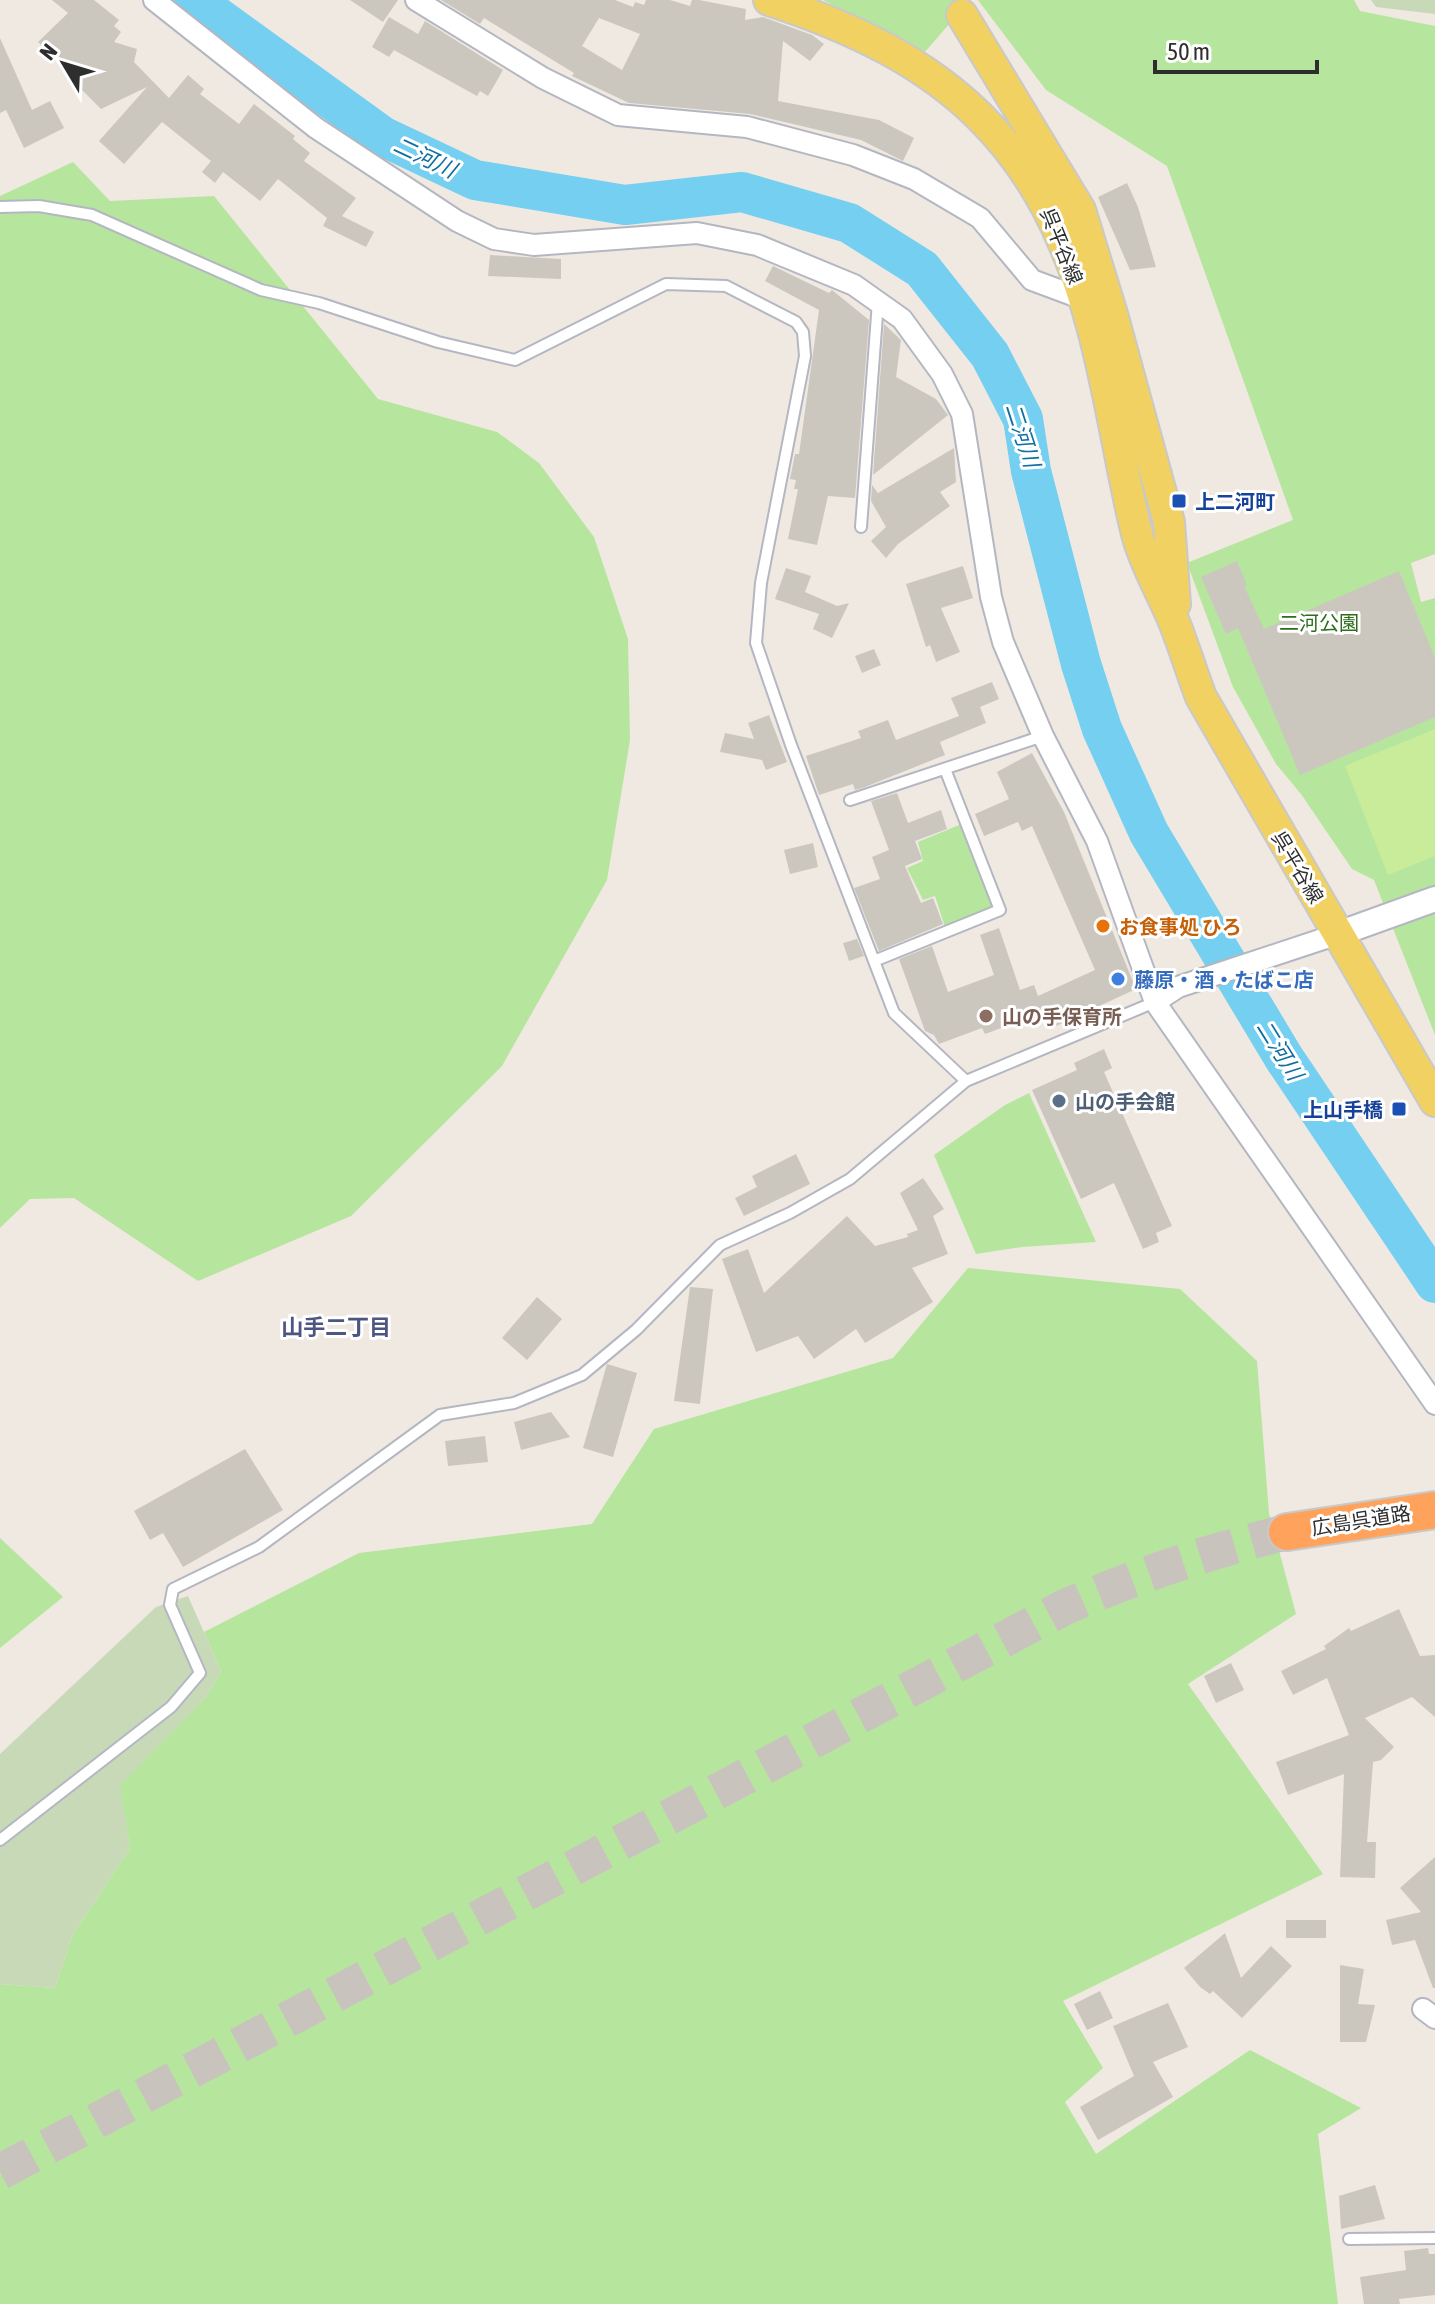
<svg xmlns="http://www.w3.org/2000/svg" width="1435" height="2304" viewBox="0 0 1435 2304" font-family="'Asap Condensed','Noto Sans JP',sans-serif">
<style>
.green{fill:#b6e59e}
.cemetery{fill:#c8d9b8}
.pitch{fill:#c9ec9a}
.lines{fill:none;stroke-linecap:round;stroke-linejoin:round}
.river{stroke:#75cff0;stroke-width:40}
.building{fill:#cbc7bf;fill-rule:evenodd}
.motorway-tunnel{stroke:#c8c4bd;stroke-width:36;stroke-dasharray:36 18;stroke-linecap:butt}
.service-casing{stroke:#b4b7c1;stroke-width:14}
.minor-casing{stroke:#b4b7c1;stroke-width:24}
.tertiary-casing{stroke:#b4b7c1;stroke-width:28}
.primary-casing{stroke:#c9c9c9;stroke-width:34}
.motorway-casing{stroke:#c9c9c9;stroke-width:40}
.service{stroke:#fff;stroke-width:10}
.minor{stroke:#fff;stroke-width:20}
.tertiary{stroke:#fff;stroke-width:24}
.primary{stroke:#f2d163;stroke-width:30}
.motorway{stroke:#ffa35c;stroke-width:36}
.transit-dot{fill:#1a4fb4;stroke:#fff;stroke-width:3}
.food-dot{fill:#e8710a;stroke:#fff;stroke-width:3}
.shop-dot{fill:#3f7fe0;stroke:#fff;stroke-width:3}
.education-dot{fill:#8d6e63;stroke:#fff;stroke-width:3}
.service-dot{fill:#5c6f8a;stroke:#fff;stroke-width:3}
.labels{text-anchor:middle;dominant-baseline:central;stroke-width:6;stroke-linejoin:round;paint-order:stroke}
.street-label{font-size:20px;fill:#2e2e2e;stroke:#fff}
.transit-label{font-size:20px;font-weight:bold;fill:#164399;stroke:#fff;text-anchor:start}
.park-label{font-size:20px;fill:#2c6e1b;stroke:#fff}
.food-label{font-size:20px;font-weight:bold;fill:#c56008;stroke:#fff;text-anchor:start}
.shop-label{font-size:20px;font-weight:bold;fill:#366cbe;stroke:#fff;text-anchor:start}
.education-label{font-size:20px;font-weight:bold;fill:#785e54;stroke:#fff;text-anchor:start}
.service-label{font-size:20px;font-weight:bold;fill:#4e5e75;stroke:#fff;text-anchor:start}
.water-label{font-size:22px;font-style:italic;fill:#0d6fa3;stroke:#fff}
.neighbourhood-label{font-size:22px;font-weight:bold;fill:#4d5680;stroke:#fff}
</style>
<rect width="100%" height="100%" fill="#efe9e1"/>
<path class="green" d="M823,0H970L924,53Z
M978,0H1354L1360,11L1435,26V554L1411,563L1421,602L1435,598V1035L1374,880L1352,869L1301,794L1276,764L1233,687L1187,563L1293,520L1167,166L1046,90Z
M73,162L110,201L214,196L378,399L497,432L539,463L594,537L628,639L630,740L607,880L502,1066L351,1216L198,1281L74,1198L30,1199L0,1228V196Z
M964,823L997,908L946,930L935,896L923,900L907,868L923,861L918,842Z
M1029,1093L1096,1242L1022,1247L976,1254L934,1155L1005,1105Z
M968,1268L1180,1289L1257,1361L1269,1513L1296,1614L1188,1684L1323,1874L1063,2001L1103,2068L1065,2102L1096,2154L1250,2050L1361,2108L1318,2134L1338,2304H0V1984L55,1988L72,1936L130,1848L119,1785L206,1697L221,1671L204,1632L359,1553L592,1524L654,1429L893,1358Z
M0,1538L63,1597L0,1648Z"/>
<path class="cemetery" d="M1371,0H1435V14L1376,7Z
M188,1596L221,1671L206,1697L120,1785L130,1848L72,1936L55,1988L0,1984V1754L156,1607Z"/>
<path class="pitch" d="M1435,729V856L1388,875L1345,766Z"/>
<g class="lines">
<path class="river" d="M194,0L382,136L475,180L625,205L742,192L849,223L922,269L990,355L1023,419L1031,471L1081,664L1102,729L1149,833L1284,1058L1435,1283"/>
</g>
<path class="building" d="M52,0H94L119,20L114,26L121,32L114,42L137,49L134,62L169,98L188,75L204,89L200,94L239,124L254,104L295,136L293,139L310,153L304,161L356,198L342,216L374,232L366,247L323,226L327,218L278,179L260,201L223,172L215,183L202,172L211,161L162,122L124,164L99,141L147,87L101,109L79,87L83,85L38,42L68,13Z
M350,0H398L383,22Z
M441,0H615L633,7L635,2L644,5L646,0H670L690,6L692,0H699L746,9L745,20L763,17L812,35L824,44L810,61L783,41L778,101L879,120L914,138L903,161L861,140L750,114L629,103L572,76L574,73L484,18L480,24ZM599,18L640,34L622,70L582,46Z
M389,17L418,34L425,21L503,70L488,96L480,91L477,96L394,50L389,57L372,47Z
M0,38L32,110L50,101L64,128L24,148L6,110L0,113Z
M1127,183L1138,207L1156,267L1130,270L1098,197Z
M490,255L561,259V279L488,276Z
M773,266L829,293L832,290L869,320L855,498L828,496L817,545L788,539L798,489H794L796,480L790,479L795,454H799L819,310L765,281Z
M884,324L901,340L896,377L936,399L948,415L873,475Z
M954,448L956,482L940,492L950,506L898,544L886,558L871,541L886,527L871,501L872,485L878,493Z
M1237,561L1247,585L1244,586L1264,629L1399,571L1435,658V717L1300,775L1238,628L1226,634L1201,577Z
M963,566L973,598L941,608L960,652L936,662L930,645L926,647L906,584Z
M786,568L811,576L805,592L837,606L849,603L832,638L813,629L819,614L775,599Z
M874,649L881,665L862,673L855,656Z
M992,682L999,699L980,707L986,723L940,742L945,755L865,787L855,790L853,784L819,795L806,756L861,738L858,731L888,720L896,740L959,716L951,698Z
M769,715L787,762L766,770L762,760L720,752L725,733L754,739L748,723Z
M1032,753L1064,812L1136,989L1056,1026L1048,1022L1044,1012L985,1034L982,1028L939,1044L934,1035L925,1031L899,959L932,946L948,992L994,975L980,935L999,928L1020,990L1034,985L1038,996L1095,970L1032,826L1022,831L1018,822L984,836L975,814L1009,799L997,772Z
M897,793L908,823L941,810L947,829L915,841L922,859L905,866L921,903L933,898L943,924L879,951L854,888L880,879L872,857L889,850L871,801Z
M813,843L818,867L790,874L784,850Z
M857,939L864,956L849,961L843,943Z
M1104,1049L1112,1068L1104,1072L1172,1226L1156,1233L1159,1242L1143,1249L1114,1183L1081,1199L1032,1090L1077,1070L1074,1063Z
M796,1154L810,1184L744,1216L735,1198L757,1187L752,1176Z
M923,1178L944,1209L933,1216L948,1254L912,1268L933,1302L865,1343L856,1329L814,1359L798,1336L756,1352L722,1259L748,1249L764,1293L847,1216L875,1246L908,1237L907,1234L918,1230L900,1193Z
M690,1287L713,1289L700,1404L674,1401Z
M537,1297L562,1319L527,1360L502,1338Z
M607,1364L637,1373L613,1457L583,1448Z
M551,1412L570,1437L521,1450L514,1422Z
M485,1436L488,1462L448,1466L445,1441Z
M245,1449L283,1510L183,1567L163,1533L150,1540L134,1511Z
M1399,1609L1420,1656L1435,1655V1717L1412,1697L1365,1718L1394,1747L1381,1760L1373,1762L1367,1842H1376L1375,1878L1340,1877L1344,1774L1288,1795L1276,1762L1349,1735L1327,1678L1293,1695L1281,1671L1326,1649L1324,1646L1349,1628L1351,1631Z
M1231,1663L1244,1690L1216,1703L1204,1676Z
M1435,1857V1988H1433L1415,1940L1392,1945L1386,1920L1421,1912L1400,1888Z
M1286,1920H1326V1938H1286Z
M1225,1933L1241,1978L1271,1946L1292,1966L1242,2018L1213,1991L1210,1994L1200,1987L1184,1968Z
M1340,1965L1364,1969L1358,2004L1375,2005L1366,2042H1340Z
M1100,1991L1113,2018L1087,2030L1074,2004Z
M1168,2003L1188,2047L1153,2062L1173,2097L1098,2140L1080,2107L1134,2076L1113,2026Z
M1375,2185L1385,2219L1341,2229L1339,2196Z
M1428,2248L1429,2254H1435V2295L1399,2299L1400,2304H1364L1360,2277L1406,2270L1404,2251Z"/>
<g class="lines">
<path class="motorway-tunnel" d="M0,2172L1065,1607C1138,1575 1210,1551 1287,1532"/>
<g class="service-casing">
<path id="service" d="M0,207L39,206L92,215L261,290L319,303L438,342L515,360L666,284L726,286L796,322L803,332L805,356L761,583L756,643L791,745L894,1013L966,1081
M861,527L878,302
M850,800L1043,736
M874,961L1000,910L945,769
M0,1840L171,1707L200,1673L170,1605L173,1589L259,1547L440,1415L514,1403L582,1375L636,1330L720,1245L790,1213L850,1179L966,1081L1155,1002
M1349,2239L1435,2238"/>
</g>
<g class="minor-casing">
<path id="minor" d="M154,0L316,128L457,221L494,239L534,245L697,233L757,245L854,285L902,319L942,374L962,414L991,597L1003,642L1043,736L1097,841L1155,1002L1435,1404
M416,0L543,78L618,115L747,127L853,155L914,179L980,218L1032,280L1083,299
M1155,1002L1178,987L1338,934
M1423,2009L1435,2018"/>
</g>
<g class="tertiary-casing">
<path id="tertiary" d="M1338,934L1435,899"/>
</g>
<g class="primary-casing">
<path id="primary" d="M769,0C948,58 1043,143 1092,326C1111,395 1120,465 1137,534C1144,562 1161,591 1172,617C1183,643 1191,671 1201,697L1435,1101
M962,15L1080,210L1112,314L1169,522L1175,604"/>
</g>
<g class="motorway-casing">
<path id="motorway" d="M1287,1532L1435,1510"/>
</g>
<use href="#service" class="service"/>
<use href="#minor" class="minor"/>
<use href="#tertiary" class="tertiary"/>
<use href="#primary" class="primary"/>
<use href="#motorway" class="motorway"/>
</g>
<g class="transit-dot">
<rect x="1171" y="493" width="16" height="16" rx="4"/>
<rect x="1391" y="1101" width="16" height="16" rx="4"/>
</g>
<circle class="food-dot" cx="1103" cy="926" r="8"/>
<circle class="shop-dot" cx="1118" cy="979" r="8"/>
<circle class="education-dot" cx="986" cy="1016" r="8"/>
<circle class="service-dot" cx="1059" cy="1101" r="8"/>
<g class="labels">
<g class="street-label">
<text transform="translate(1062 246) rotate(68)">呉平谷線</text>
<text transform="translate(1298 867) rotate(59)">呉平谷線</text>
<text transform="translate(1361 1520) rotate(-9)">広島呉道路</text>
</g>
<g class="transit-label">
<text x="1195" y="501">上二河町</text>
<text x="1383" y="1109" text-anchor="end">上山手橋</text>
</g>
<g class="park-label">
<text x="1319" y="622">二河公園</text>
</g>
<g class="food-label">
<text x="1119" y="926">お食事処 ひろ</text>
</g>
<g class="shop-label">
<text x="1134" y="979">藤原・酒・たばこ店</text>
</g>
<g class="education-label">
<text x="1002" y="1016">山の手保育所</text>
</g>
<g class="service-label">
<text x="1075" y="1101">山の手会館</text>
</g>
<g class="water-label">
<text transform="translate(425 157) rotate(25)">二河川</text>
<text transform="translate(1023 435) rotate(72)">二河川</text>
<text transform="translate(1280 1050) rotate(58)">二河川</text>
</g>
<g class="neighbourhood-label">
<text x="336" y="1327">山手二丁目</text>
</g>
</g>
<g transform="translate(64 64) rotate(308)" stroke="#ffffff" stroke-width="6" paint-order="stroke">
<path d="M0-6L14 30L0 20L-14 30Z" fill="#2e2e2e"/>
<text y="-12" font-size="22" font-weight="bold" text-anchor="middle" fill="#2e2e2e">N</text>
</g>
<path d="M1155 60v12h162v-12" fill="none" stroke="#2e2e2e" stroke-width="4"/>
<text x="1167" y="60" font-size="24" fill="#2e2e2e" stroke="#ffffff" stroke-width="6" paint-order="stroke">50 m</text>
</svg>
